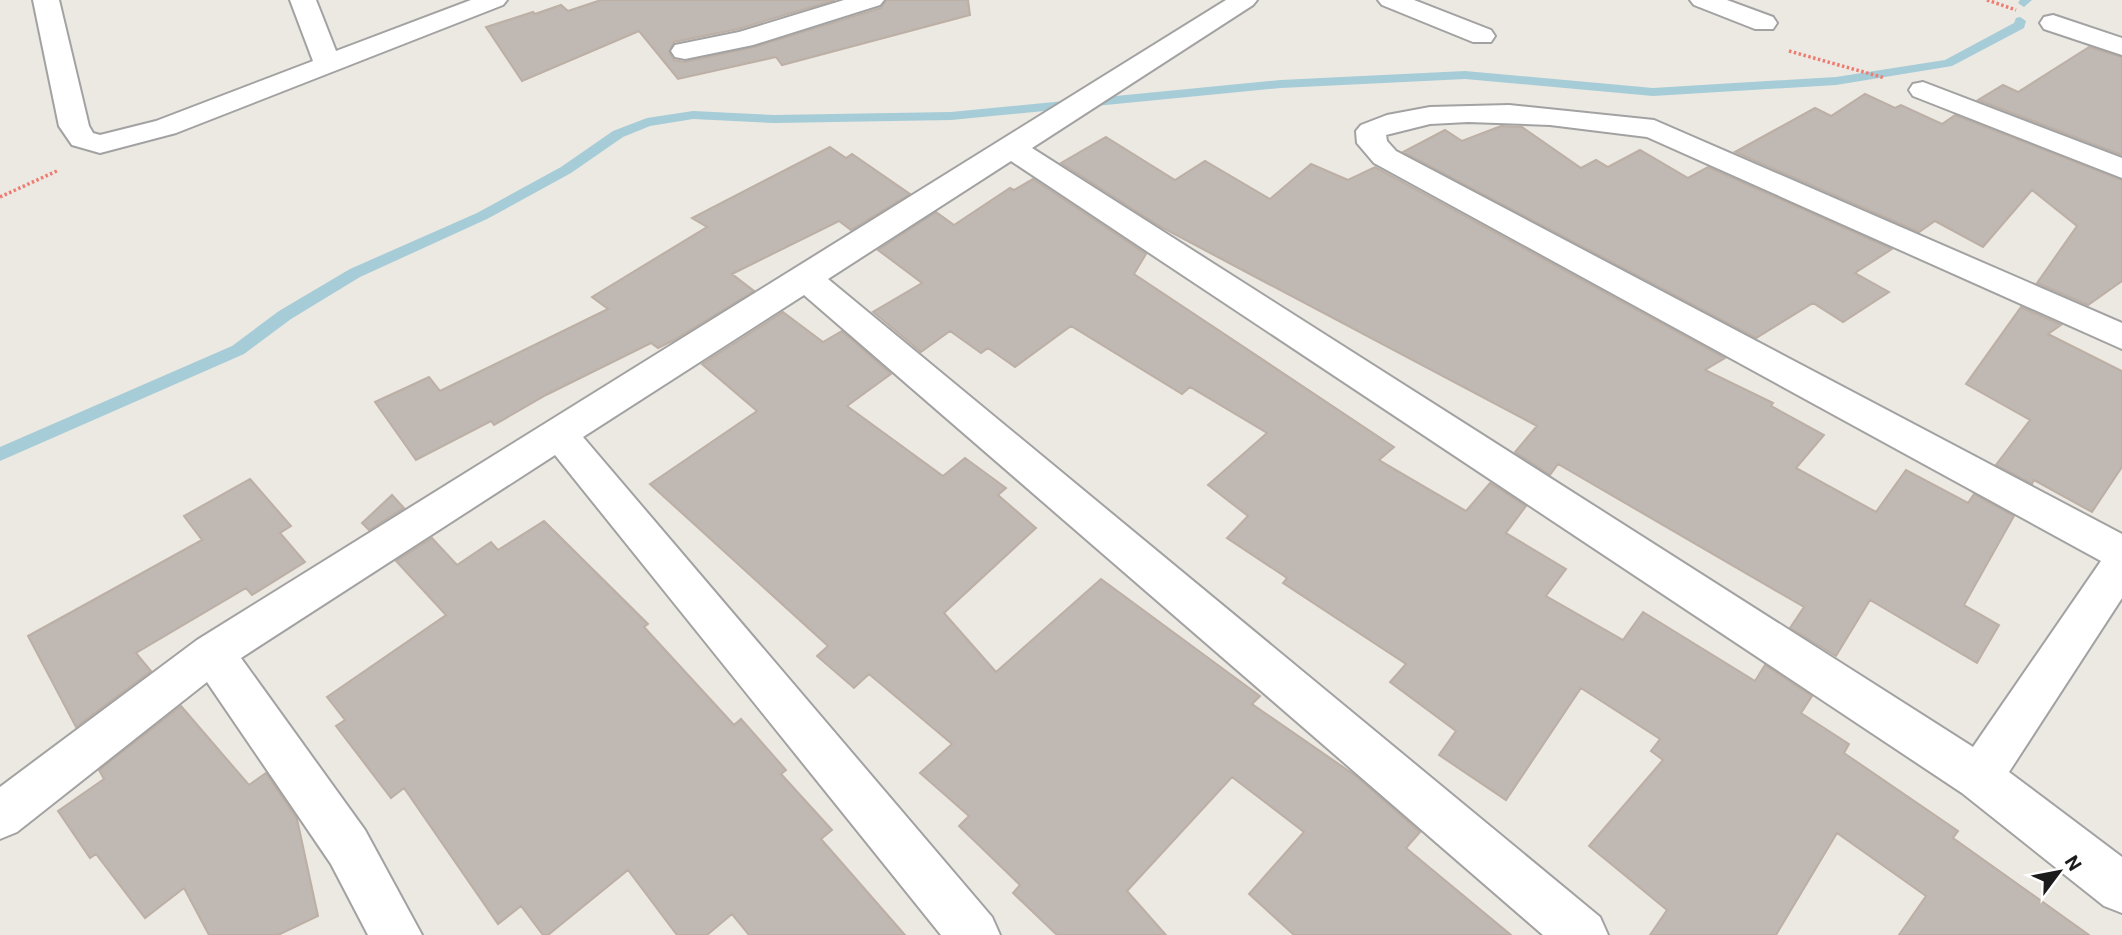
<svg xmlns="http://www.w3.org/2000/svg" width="2122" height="935" viewBox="0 0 2122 935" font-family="Roboto,sans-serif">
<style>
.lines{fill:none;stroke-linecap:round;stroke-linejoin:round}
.stream{fill:#a5ccd7;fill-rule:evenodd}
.building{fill:#c0b8b2;stroke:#bcafa5;stroke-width:2}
.street-casing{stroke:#a2a2a2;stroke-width:4}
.path{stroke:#ee7c71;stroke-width:3.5;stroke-dasharray:2.5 2.5;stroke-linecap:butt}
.street{fill:#fff;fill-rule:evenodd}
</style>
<rect width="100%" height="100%" fill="#ece8e2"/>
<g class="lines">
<path class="stream" d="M2020,0H2032L2024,7L2018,3Z
M2020,17L2026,21L2024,28L1952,66L1836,85L1653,96L1465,79L1281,88L951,120L774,123L693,119L650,126L623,137L571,173L487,219L360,277L291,319L244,354L0,461V447L232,346L279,311L350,269L477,213L561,167L613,131L647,118L693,111L774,115L951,112L1281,80L1465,71L1653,88L1836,77L1945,60L2014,23L2016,18Z"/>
</g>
<path class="building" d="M601,0H835L738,29L674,42L669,52L674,60L684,62L754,47L881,8L887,0H968L970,15L782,65L776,57L678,79L639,31L522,81L486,27L533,12L535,14L561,5L568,11Z
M2089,47L2122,57V155L1978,100L2003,85L2018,92Z
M1865,94L1895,108L1901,105L1942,124L1955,115L2122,180V281L2088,305L2037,283L2077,226L2032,190L1983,247L1935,221L1919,232L1735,152L1815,108L1831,116Z
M1501,126L1522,127L1581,168L1596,160L1608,167L1640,150L1688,178L1708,167L1892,249L1855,273L1889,292L1843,322L1813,303L1756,338L1403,152L1445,130L1462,141Z
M1106,137L1175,180L1205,161L1270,199L1311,164L1348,180L1375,167L1725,358L1705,370L1773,403L1771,406L1824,435L1796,468L1876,512L1906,470L1968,503L1974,494L2014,516L1964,605L1999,625L1977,663L1870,600L1836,656L1790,628L1804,607L1558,464L1550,475L1515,452L1537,426L1161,227L1061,163Z
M830,147L846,158L852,154L910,194L851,230L839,221L732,274L754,291L674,340L658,348L651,343L546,395L494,425L491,421L416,460L375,402L429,377L440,391L608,309L592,297L707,227L692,218Z
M1033,179L1146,254L1134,274L1394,447L1379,460L1466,511L1490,483L1526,506L1506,533L1566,569L1546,596L1623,640L1643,612L1755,681L1765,665L1812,696L1801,713L1849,744L1844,753L1958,831L1953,838L2089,935H1899L1926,896L1837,833L1776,935H1650L1667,910L1589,846L1663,760L1651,751L1660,739L1581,688L1506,800L1439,755L1456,731L1390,682L1406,664L1283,583L1287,578L1227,538L1248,516L1208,485L1267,433L1190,387L1182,394L1071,326L1015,367L988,348L981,353L950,331L921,352L873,312L922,283L878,250L936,212L954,225L1010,188L1014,190Z
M2021,307L2061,325L2048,334L2122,371V467L2092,512L2034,480L2032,484L1996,465L2030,420L1966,384Z
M783,312L823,342L842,331L891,374L847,406L943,476L965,458L1006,488L998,495L1036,528L944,613L996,672L1101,579L1260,696L1252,704L1356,776L1420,832L1406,848L1511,935H1294L1249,894L1304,832L1232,777L1127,891L1166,935H1057L1013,893L1020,885L959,826L969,816L920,773L952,744L869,674L854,688L817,656L828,646L650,484L757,411L702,364Z
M250,479L291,526L280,533L305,562L252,595L246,588L136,653L151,671L76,727L28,636L202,540L184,516Z
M392,495L404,508L369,530L362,523Z
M544,521L648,624L644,627L734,725L741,719L786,770L781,774L832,830L821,839L905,935H749L732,914L707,935H677L628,870L548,935H543L521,906L498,924L404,788L391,798L336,726L345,720L327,697L446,615L396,561L432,538L457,565L491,542L498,550Z
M181,706L249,785L266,773L297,819L318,916L278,935H209L184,888L145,918L96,854L90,858L58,811L104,779L99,770Z"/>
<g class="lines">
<g class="street-casing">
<path id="street" d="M33,0H59L89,126L93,133L100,135L156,121L313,61L290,0H316L336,51L471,0H507L503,5L176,133L100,153L72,145L59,126Z
M844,0H884L880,5L753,45L685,59L675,57L671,51L675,45L739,32Z
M1226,0H1257L1253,5L1032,148L1973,747L2101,561L1374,163L1357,143L1356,131L1361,125L1387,115L1430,107L1509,105L1654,120L2122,323V349L1647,137L1550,125L1468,122L1430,124L1386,135L1387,141L1396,151L2122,534V598L2009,772L2122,857V913L2104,906L1962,793L1011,161L828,279L1600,917L1608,935H1543L804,295L583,437L992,917L1000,935H941L555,455L241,658L365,830L422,935H368L331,864L207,682L17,832L0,839V787L197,640Z
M1378,0H1414L1491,30L1495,36L1491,42H1473L1382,5Z
M1690,0H1727L1773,17L1777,23L1773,29H1755L1694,5Z
M2053,15L2122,38V55L2044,29L2040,23L2044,17Z
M1923,82L2122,158V178L1913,96L1909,90L1913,84Z"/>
</g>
<path class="path" d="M1987,0L2016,10
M1789,51L1885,78
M0,197L59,170"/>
<use href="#street" class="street"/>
</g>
<g transform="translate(2059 872) rotate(58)" stroke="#ffffff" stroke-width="5" paint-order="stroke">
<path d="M0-5L12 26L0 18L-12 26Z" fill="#1b1b1b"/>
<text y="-10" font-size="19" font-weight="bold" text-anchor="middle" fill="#1b1b1b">N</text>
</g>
</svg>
